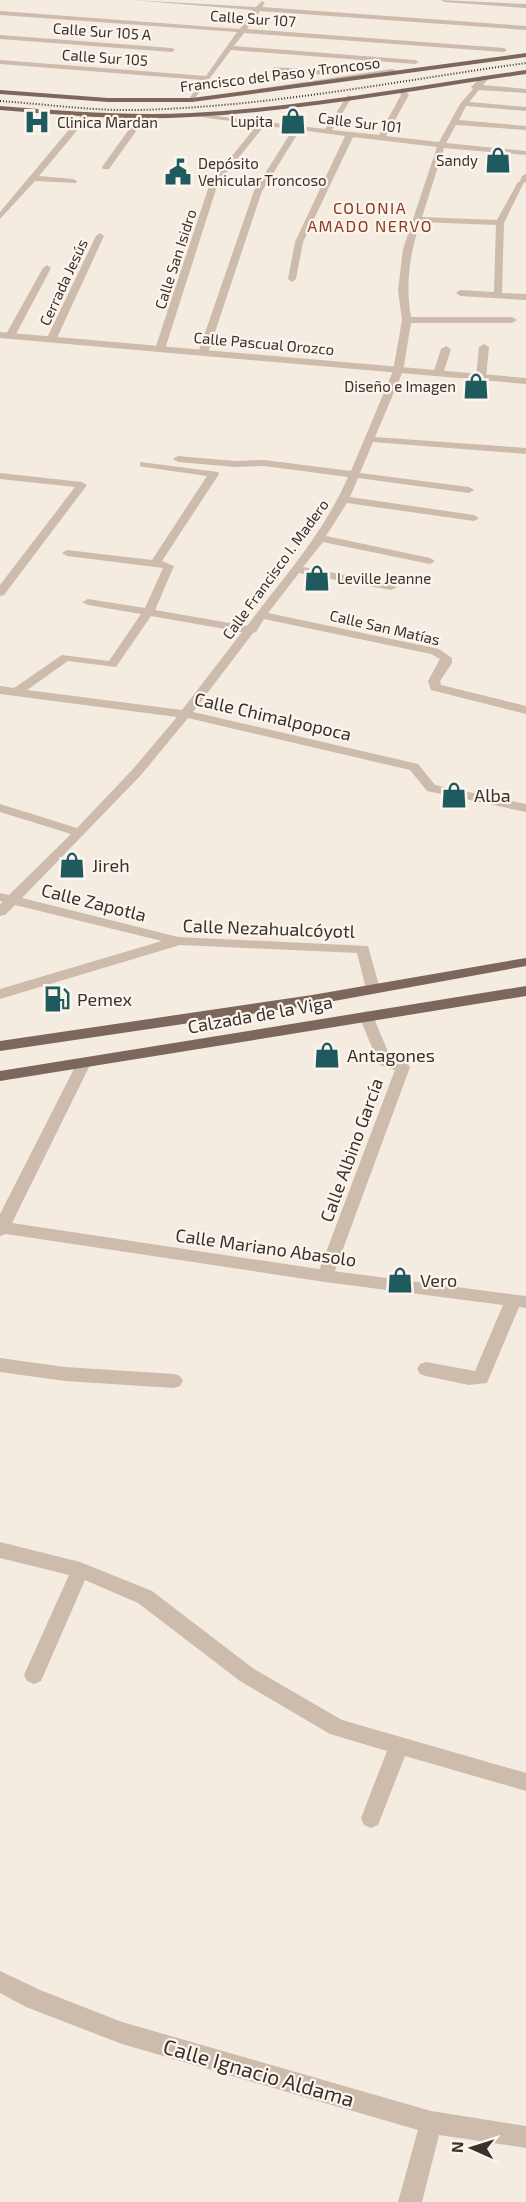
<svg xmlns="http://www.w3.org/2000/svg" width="526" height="2202" viewBox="0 0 526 2202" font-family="'Exo 2',sans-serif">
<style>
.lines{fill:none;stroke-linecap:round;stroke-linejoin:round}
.pedestrian{fill:#cdbbac;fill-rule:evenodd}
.minor{fill:#cdbbac;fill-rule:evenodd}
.tertiary{fill:#cdbbac;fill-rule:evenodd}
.primary{fill:#7d675c;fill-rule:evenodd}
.rail{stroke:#3b302b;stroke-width:2;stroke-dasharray:1 2;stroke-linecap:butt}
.labels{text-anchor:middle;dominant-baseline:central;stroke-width:4.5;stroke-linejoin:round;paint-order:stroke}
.far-street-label{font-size:15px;fill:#3b302b;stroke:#fbf5ee}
.far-poi-label{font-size:15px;fill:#3b302b;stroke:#fbf5ee;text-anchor:end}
.far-neighbourhood-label{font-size:16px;letter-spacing:1.5px;fill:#8c3b22;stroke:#fbf5ee}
.street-label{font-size:18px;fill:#3b302b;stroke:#fbf5ee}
.poi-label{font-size:18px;fill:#3b302b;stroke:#fbf5ee;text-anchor:start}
.near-street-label{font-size:21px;fill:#3b302b;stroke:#fbf5ee}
</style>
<rect width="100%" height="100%" fill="#f4ebe1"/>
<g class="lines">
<path class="pedestrian" d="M526,174V182L519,184L522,176Z
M366,1011L373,1016L391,1059L408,1064L410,1067L333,1276L331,1280H319L317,1276L395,1070L380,1065L378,1062L359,1016Z"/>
<path class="minor" d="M132,0L256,7L262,1L265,3L262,7L526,26V30L260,11L247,29L504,48L507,50L504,52L244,33L234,46L415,60L419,62L415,64L231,50L192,102L188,100L203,80L0,64V60L206,76L237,32L0,15V11L240,29L253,10Z
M441,0L526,4V8L444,2Z
M0,35L172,48L175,50L172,52L0,39Z
M274,67L331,71L335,73L331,75L271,71Z
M392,69L403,73L261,91L257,89Z
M482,76L489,78L483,85L526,89V93L479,90L469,102L526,107V111L466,106L459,120L526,126V130L456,125L446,143L526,151V155L444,148L422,217L497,220L518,182L525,180L504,223L502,293L526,294V300L460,296L456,293L460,290L494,292L496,225L420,222C410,254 405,283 411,317H512L517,320L512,323H411L403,371L375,437L526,448V454L373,442L360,473L469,487L474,490L469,493L358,478L350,497L474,515L479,518L474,521L347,503L326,536L430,558L435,561L430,564L323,542L303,567L391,584L397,587L391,590L299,573L268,613L439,649L452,658V663L440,681L441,685L526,706V714L431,690L428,681L440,659L431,654L264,619L256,632L253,633L193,712L418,764L435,785L526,804V812L427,791L410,770L188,718L141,775L22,898L178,937L368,946L380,989L378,992L373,994L366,989L357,953L180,945L0,999V989L162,941L15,905L5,915L0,916V904L3,902L0,901V893L9,895L71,834L0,812V804L77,828L133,769L177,717L0,694V686L14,688L62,655L109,661L141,614L88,605L82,602L88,599L145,608L163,568L67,556L62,553L67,550L152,560L207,476L144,467L140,466V462L218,472L219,474L162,561L174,566L155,610L247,626C283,578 324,533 348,477L264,466L235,467L178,462L173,459L178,456L235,461L264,460L351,471L393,371L402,320L398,291L403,249L437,147L353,137L303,242L296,279L292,282L288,279L295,242L345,136L300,130L262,191L208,353L200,355L198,353L254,191L293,129L264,126L218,183L165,349L160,352L155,349L210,183L257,125L187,115L191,113L325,129L348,95L352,97L332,130L379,135L401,95L399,90L403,88L409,95L386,136L439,142L460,104L473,89L471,87ZM151,616L242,632L182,710L27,690L68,661L116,667Z
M83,113L90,115L39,176L73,179L77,181L76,183L35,181L0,219V212Z
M140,114L147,116L109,169H103L102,167Z
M100,233L104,236L56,340L48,342L46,340L96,236Z
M47,265L51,268L15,336L7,338L5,336L43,268Z
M484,344L489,347L486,377L481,380L476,377L479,347Z
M446,346L451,349L443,374L435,376L433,374L441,349Z
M0,473L82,482L87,485L4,595L0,596V585L75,487L0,479Z
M84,1058L91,1063L12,1223L325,1270L526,1296V1308L519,1307L487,1383L469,1385L426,1376L420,1374L417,1369L420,1364L426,1362L475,1371L503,1305L325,1282L6,1234L0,1236V1214L77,1063Z
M0,1358L65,1367L174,1374L180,1376L183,1381L180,1386L174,1388L65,1381L0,1372Z
M0,1542L80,1562L152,1591L254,1669L342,1720L526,1773V1791L405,1756L378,1825L371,1828L364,1825L361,1818L387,1751L330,1734L240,1681L138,1603L85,1580L41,1681L34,1684L27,1681L24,1675L69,1575L0,1558Z
M0,1971L40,1990L122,2022L431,2111L526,2126V2148L439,2135L422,2202H398L418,2130L122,2044L26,2007L0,1993Z"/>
<path class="tertiary" d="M0,332L526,378V384L0,338Z"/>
<path class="primary" d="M526,53V57L192,102H108L0,94V90L108,98H192Z
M526,70V74C415,90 303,111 191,117C127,121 64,115 0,110V106C64,111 127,116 191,113C303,107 415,86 526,70Z
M526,958V966L312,1005L0,1051V1041L312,995Z
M526,986V996L0,1081V1071Z"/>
<path class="rail" d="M0,101C45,104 92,111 137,110C267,107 397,81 526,63"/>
</g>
<defs>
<g id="shop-bare" transform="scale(2.07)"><path d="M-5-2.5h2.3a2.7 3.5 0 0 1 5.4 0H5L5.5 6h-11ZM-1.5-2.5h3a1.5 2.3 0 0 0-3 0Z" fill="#1f5a5e" stroke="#fbf5ee" stroke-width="2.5" paint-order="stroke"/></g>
<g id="hospital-bare" transform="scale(2.07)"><path d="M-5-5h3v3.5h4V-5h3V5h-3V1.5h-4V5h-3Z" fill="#1f5a5e" stroke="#fbf5ee" stroke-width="2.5" paint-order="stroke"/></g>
<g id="civic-bare" transform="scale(2.07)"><path d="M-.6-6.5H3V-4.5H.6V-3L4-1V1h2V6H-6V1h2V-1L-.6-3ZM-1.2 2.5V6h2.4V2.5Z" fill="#1f5a5e" stroke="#fbf5ee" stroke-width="2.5" paint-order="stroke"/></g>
<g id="fuel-bare" transform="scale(2.07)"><path d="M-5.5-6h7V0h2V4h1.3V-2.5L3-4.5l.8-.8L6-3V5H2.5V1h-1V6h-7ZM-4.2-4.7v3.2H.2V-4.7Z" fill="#1f5a5e" stroke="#fbf5ee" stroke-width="2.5" paint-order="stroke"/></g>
</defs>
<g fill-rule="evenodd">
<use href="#shop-bare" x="293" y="121"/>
<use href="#hospital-bare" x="37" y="122"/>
<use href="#shop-bare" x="498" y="160"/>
<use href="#civic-bare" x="178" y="172"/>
<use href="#shop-bare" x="476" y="386"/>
<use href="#shop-bare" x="317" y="578"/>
<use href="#shop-bare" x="454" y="795"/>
<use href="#shop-bare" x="72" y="865"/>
<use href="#fuel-bare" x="57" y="999"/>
<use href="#shop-bare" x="327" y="1055"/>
<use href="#shop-bare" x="400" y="1280"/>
</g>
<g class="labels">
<g class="far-street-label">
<text transform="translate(253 18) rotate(4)">Calle Sur 107</text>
<text transform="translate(102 31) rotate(4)">Calle Sur 105 A</text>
<text transform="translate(105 57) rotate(4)">Calle Sur 105</text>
<text transform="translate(280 74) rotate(-7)">Francisco del Paso y Troncoso</text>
<text transform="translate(360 122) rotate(7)">Calle Sur 101</text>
<text transform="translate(175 259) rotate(-72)">Calle San Isidro</text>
<text transform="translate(63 282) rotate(-65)">Cerrada Jesús</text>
<text transform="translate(264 343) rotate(5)">Calle Pascual Orozco</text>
<text transform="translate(275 569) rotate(-54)">Calle Francisco I. Madero</text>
<text transform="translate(385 627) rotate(13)">Calle San Matías</text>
</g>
<g class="far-poi-label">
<text x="273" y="121">Lupita</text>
<text x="57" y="122" text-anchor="start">Clinica Mardan</text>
<text x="478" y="160">Sandy</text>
<text x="198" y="163" text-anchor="start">Depósito<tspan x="198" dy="17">Vehicular Troncoso</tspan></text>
<text x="456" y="386">Diseño e Imagen</text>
<text x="337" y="578" text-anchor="start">Leville Jeanne</text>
</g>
<g class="far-neighbourhood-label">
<text x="370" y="207">COLONIA<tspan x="370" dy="18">AMADO NERVO</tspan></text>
</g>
<g class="street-label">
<text transform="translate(273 716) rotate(13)">Calle Chimalpopoca</text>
<text transform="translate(94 902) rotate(14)">Calle Zapotla</text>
<text transform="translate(269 928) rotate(2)">Calle Nezahualcóyotl</text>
<text transform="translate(260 1014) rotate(-10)">Calzada de la Viga</text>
<text transform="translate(351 1150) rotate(-70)">Calle Albino García</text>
<text transform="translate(266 1247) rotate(8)">Calle Mariano Abasolo</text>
</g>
<g class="poi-label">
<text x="474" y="795">Alba</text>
<text x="92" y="865">Jireh</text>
<text x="77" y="999">Pemex</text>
<text x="347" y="1055">Antagones</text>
<text x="420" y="1280">Vero</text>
</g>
<g class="near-street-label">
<text transform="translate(259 2072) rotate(16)">Calle Ignacio Aldama</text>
</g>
</g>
<g transform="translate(472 2148) rotate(273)" stroke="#fbf5ee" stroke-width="4.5" paint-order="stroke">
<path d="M0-4.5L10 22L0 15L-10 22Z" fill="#3b302b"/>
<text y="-9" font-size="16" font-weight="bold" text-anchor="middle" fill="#3b302b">N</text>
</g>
</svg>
